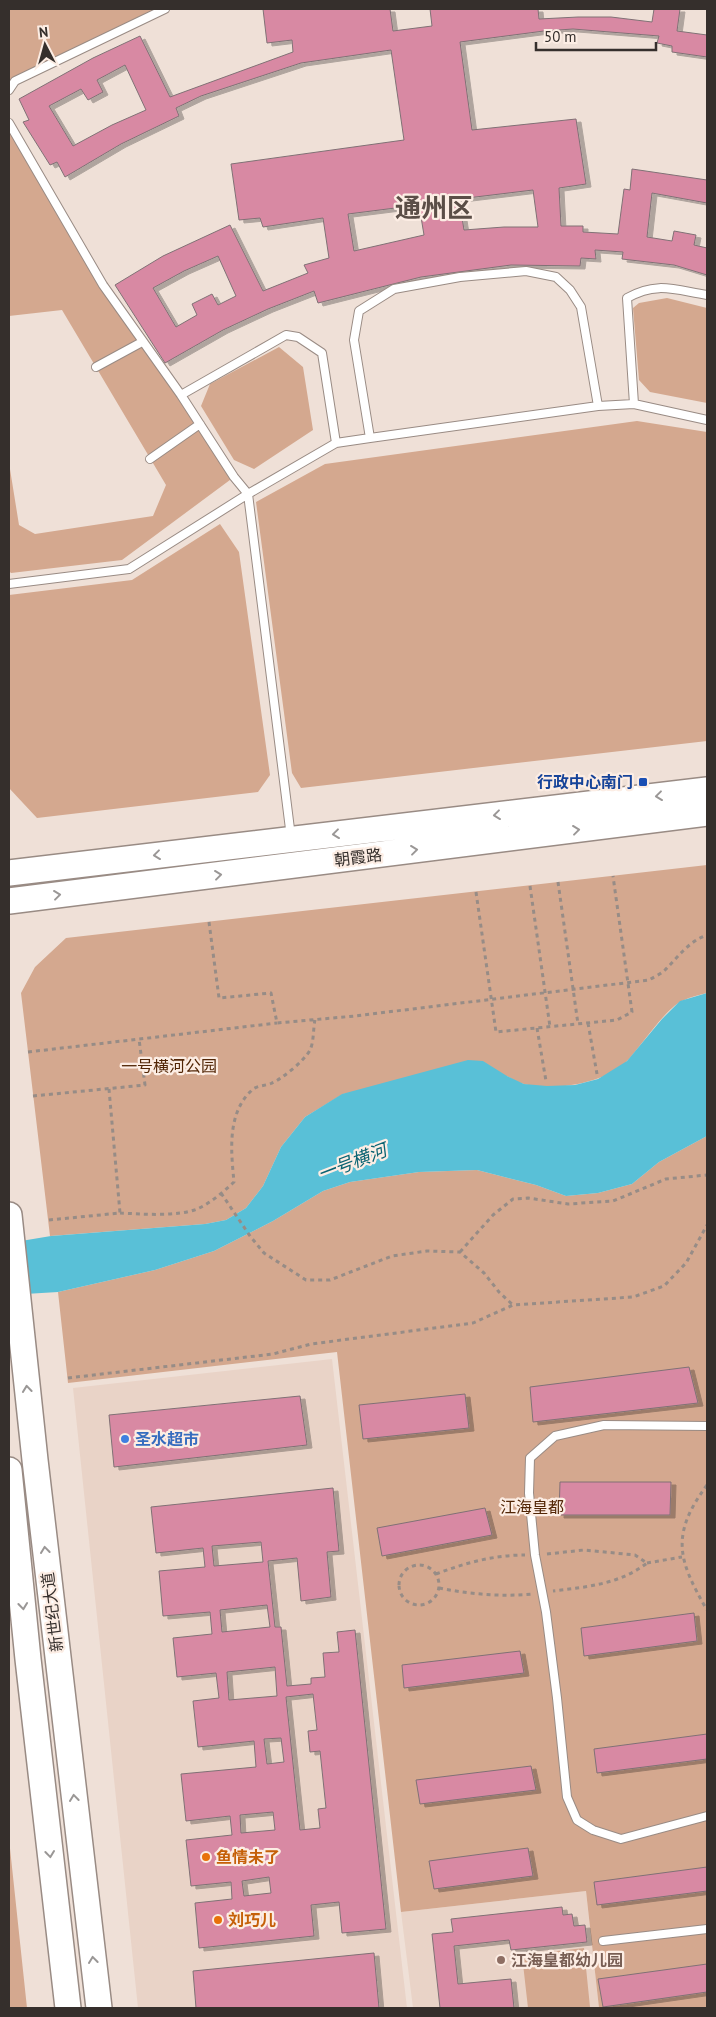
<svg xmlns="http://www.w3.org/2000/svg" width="716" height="2017" viewBox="0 0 716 2017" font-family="'PT Sans','Noto Sans SC',sans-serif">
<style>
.built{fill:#e9d3c7}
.green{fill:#d4a88f}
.water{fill:#59c0d7}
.building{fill:#d889a3;stroke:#807175;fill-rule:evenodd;filter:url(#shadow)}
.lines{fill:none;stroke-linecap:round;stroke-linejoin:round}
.service-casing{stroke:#998b84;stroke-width:10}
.primary-casing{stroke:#998b84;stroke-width:28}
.path{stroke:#978c86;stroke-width:3;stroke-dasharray:4 4;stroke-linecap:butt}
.service{stroke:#fff;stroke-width:8}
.primary{stroke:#fff;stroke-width:25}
.oneway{stroke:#9a9796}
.transit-dot{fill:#1a4fb4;stroke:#fcede4;stroke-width:2}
.shop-dot{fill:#3f7fe0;stroke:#fcede4;stroke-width:2}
.food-dot{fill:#e8710a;stroke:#fcede4;stroke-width:2}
.education-dot{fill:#8d6e63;stroke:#fcede4;stroke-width:2}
.labels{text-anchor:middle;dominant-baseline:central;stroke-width:4.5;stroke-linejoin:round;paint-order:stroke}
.transit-label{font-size:16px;font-weight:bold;fill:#164399;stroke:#fcede4;text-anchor:end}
.street-label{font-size:16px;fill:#352f2c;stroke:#fcede4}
.park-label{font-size:16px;fill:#522606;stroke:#fcede4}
.shop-label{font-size:16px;font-weight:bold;fill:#366cbe;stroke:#fcede4;text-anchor:start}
.food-label{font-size:16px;font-weight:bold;fill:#c56008;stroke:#fcede4;text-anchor:start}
.education-label{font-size:16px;font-weight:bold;fill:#785e54;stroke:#fcede4;text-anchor:start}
.water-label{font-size:18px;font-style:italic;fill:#0a6372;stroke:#fcede4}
.town-label{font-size:26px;font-weight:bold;fill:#5b4e47;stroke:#fcede4}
</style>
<defs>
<filter id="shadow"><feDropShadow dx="5" dy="3" stdDeviation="0" flood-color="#0004"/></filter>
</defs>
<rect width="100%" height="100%" fill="#efe0d7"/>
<path class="built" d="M332,1359L407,2008H138L73,1388Z
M586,1891L599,2008H413L401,1912Z"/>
<path class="green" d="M9,9H161L15,81L9,90Z
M9,122L103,285L234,477L122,560L11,573L9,571V463L19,525L35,534L153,516L166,485L62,310L9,316Z
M667,298L707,308V403L650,392L639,380L633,308L639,303Z
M279,347L303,367L313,430L254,469L234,460L201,406L210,384Z
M637,421L707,432V741L301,788L292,773L256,502L325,464Z
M220,524L239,552L270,775L258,792L37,818L9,788V595L132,580Z
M707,865V993C699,995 690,997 682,1001C665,1009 642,1045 628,1060C607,1083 554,1092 524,1084C518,1083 512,1079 507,1076L343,1094L305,1117L281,1147L263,1186L246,1208L226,1220L205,1224L50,1236L21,993L35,967L66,938Z
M707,1136V2008H599L586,1891L401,1912L337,1352L68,1383L58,1292L155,1270L214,1251L273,1221L323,1191L350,1182L419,1172L477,1170L536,1185L566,1196L598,1193L632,1184L659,1162Z
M9,1839L27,2008H9Z
M584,1948L590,2007L528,2008L522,1955Z"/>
<path class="water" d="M707,993V1136L659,1162L632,1184L598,1193L566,1196L536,1185L477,1170L419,1172L350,1182L323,1191L273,1221L214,1251L155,1270L58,1292L9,1295V1243L51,1236L205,1224L226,1220L246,1208L263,1186L281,1147L305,1117L342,1094L468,1060L483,1061L507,1076L524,1084L547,1086L575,1085L598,1079L627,1061L662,1019L680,1001Z"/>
<path class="building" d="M263,9H390L393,31L432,26L430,9H538L539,19L578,17H611L652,22L654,9H680L677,31L707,35V57L672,52V46L657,43L659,36L573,29L544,31L460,42L472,130L576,119L586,184L559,188L561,226H583V232L618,234L624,189L630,190L632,169L707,180V203L652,193L647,237L672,241L674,231L696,235L694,245L707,248V275L674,265L622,259L623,252L595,250L596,259L581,258L580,266L511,265L421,277L318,303L314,291L268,309L223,330L165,363L115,285L163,256L230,225L263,291L308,273L304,265L329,258L323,218L263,227L260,218L239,220L231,164L404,140L391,50L301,63L201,96L176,108L179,116L121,144L65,177L57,162L50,165L23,122L29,120L19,99L93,58L140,36L170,97L293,52L292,40L267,43ZM125,65L146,110L112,125L73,146L49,106L81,89L88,100L103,92L97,80ZM533,190L538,227H504L464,230L459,199ZM419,205L424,235L354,251L348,214ZM218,256L236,296L218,305L212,294L192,304L197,315L176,327L153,288L184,271Z
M689,1367L698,1403L533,1422L530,1387Z
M465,1394L469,1428L363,1439L359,1405Z
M300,1396L307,1445L114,1467L109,1415Z
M560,1482H671L670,1515H559Z
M333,1488L339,1551L327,1552L331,1597L301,1601L297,1558L268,1561L275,1627H281L287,1686L311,1684V1678L325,1677L323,1653L339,1652L337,1632L355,1630L386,1929L342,1933L339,1902L311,1905L314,1936L199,1948L195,1903L232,1899L231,1882L191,1886L186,1840L232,1835L230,1816L186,1821L181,1774L256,1767L254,1741L198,1747L193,1701L219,1698L216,1673L177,1677L173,1638L212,1634L210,1612L163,1616L159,1571L205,1567L203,1548L156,1553L151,1507ZM261,1542L263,1562L214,1566L212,1546ZM267,1605L270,1627L222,1632L220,1610ZM275,1667L277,1696L229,1700L227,1672ZM313,1694L317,1730L308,1731L310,1752L320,1751L326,1808L318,1809L320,1828L300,1830L286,1697ZM281,1738L284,1762L267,1764L264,1739ZM273,1812L275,1830L241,1833L240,1815ZM269,1877L271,1893L244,1896L242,1881Z
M485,1508L492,1535L382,1556L377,1528Z
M694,1613L697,1641L584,1656L581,1628Z
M520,1651L524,1673L404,1688L402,1665Z
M707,1734V1759L597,1773L594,1749Z
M531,1766L536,1790L420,1804L416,1780Z
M528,1848L533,1876L434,1889L429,1861Z
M707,1867V1891L597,1905L594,1882Z
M562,1907L563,1915L572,1914L574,1926L585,1925L587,1942L511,1950L509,1940L454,1946L458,1984L511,1979L514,2008H440L432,1934L453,1932L451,1919Z
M374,1953L379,2008H196L193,1971Z
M707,1964V1992L603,2007L598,1979Z"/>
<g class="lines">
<g class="service-casing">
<path id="service" d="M9,90L15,81L165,9
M9,123L103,285L181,395
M96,367L142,342
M634,404L627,298C657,281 675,290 707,295
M370,438L598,406
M150,459L200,424
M9,584L129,569L248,494L234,477L181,395L286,335L298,337L322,353L336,443
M291,837L248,494L336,443L370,438L354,340L359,311L394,289L460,277L526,271L556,277L570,290L581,307L598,406L634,404L707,420
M707,1426L604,1425L555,1436L530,1458L529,1493L535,1555L546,1612L557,1698L567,1797L577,1820L593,1830L621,1839L707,1816
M603,1941L707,1929"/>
</g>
<g class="primary-casing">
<path id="primary" d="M9,873L707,790
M9,901L707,813
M9,1215L35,1460L99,2008
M9,1470L28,1659L68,2008"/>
</g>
<path class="path" d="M558,882L578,1024
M530,886L550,1027
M476,892L496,1032L617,1020L632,1012L613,876
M209,922L219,998L271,993L277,1023L355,1016L649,980C654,977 661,974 665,970C678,957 689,941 707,935
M588,1023L597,1074
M537,1028L546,1081
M28,1052L277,1023
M33,1096L145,1085L139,1039
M221,1193L250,1236L264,1253L306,1280H330L392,1256L427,1251L460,1252L484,1273L499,1292L513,1305
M120,1213C141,1214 177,1217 197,1209C211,1203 223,1192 234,1182C231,1151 227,1114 251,1091C256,1085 266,1086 272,1083C282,1079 305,1060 310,1050C314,1042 313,1029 315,1020
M49,1220L120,1213L109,1089
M460,1252L493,1215L513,1199L528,1198L568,1204L613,1201L666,1179L707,1175
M68,1378L273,1354L311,1344L473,1323L513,1305L633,1297L664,1286L686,1263L707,1225
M707,1485C670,1535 678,1560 707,1610
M547,1554L584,1550L635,1555L647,1563C620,1584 587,1587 553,1591
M647,1563L682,1557
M399 1585a20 20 0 1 1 40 0a20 20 0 1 1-40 0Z
M436,1574C465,1563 494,1555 525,1555
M439,1588C470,1594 500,1597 532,1594"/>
<use href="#service" class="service"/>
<use href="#primary" class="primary"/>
</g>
<defs><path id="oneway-chevron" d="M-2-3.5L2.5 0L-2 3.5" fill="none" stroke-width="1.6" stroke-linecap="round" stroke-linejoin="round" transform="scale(1.25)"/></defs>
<g class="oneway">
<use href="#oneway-chevron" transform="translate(659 796) rotate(173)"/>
<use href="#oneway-chevron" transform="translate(497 815) rotate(173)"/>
<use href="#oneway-chevron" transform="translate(576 830) rotate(-7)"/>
<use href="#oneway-chevron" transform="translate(336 834) rotate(173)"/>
<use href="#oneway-chevron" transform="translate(414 850) rotate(-7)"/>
<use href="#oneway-chevron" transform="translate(157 855) rotate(173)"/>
<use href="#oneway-chevron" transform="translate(218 875) rotate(-7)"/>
<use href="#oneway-chevron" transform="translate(57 895) rotate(-7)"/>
<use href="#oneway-chevron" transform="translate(27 1389) rotate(-96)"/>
<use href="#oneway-chevron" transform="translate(45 1550) rotate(-97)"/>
<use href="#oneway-chevron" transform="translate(23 1606) rotate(84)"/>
<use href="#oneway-chevron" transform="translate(74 1798) rotate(-97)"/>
<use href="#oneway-chevron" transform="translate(50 1854) rotate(83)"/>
<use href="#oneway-chevron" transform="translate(93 1960) rotate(-97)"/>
</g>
<rect class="transit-dot" x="638" y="777" width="10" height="10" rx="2.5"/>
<circle class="shop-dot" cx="125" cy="1439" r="5"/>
<g class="food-dot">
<circle cx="206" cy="1857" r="5"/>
<circle cx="218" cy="1920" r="5"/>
</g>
<circle class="education-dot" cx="501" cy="1960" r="5"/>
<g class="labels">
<g class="transit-label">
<text x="633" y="782">行政中心南门</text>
</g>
<g class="street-label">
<text transform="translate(358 857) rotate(-7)">朝霞路</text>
<text transform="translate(52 1612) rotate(-97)">新世纪大道</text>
</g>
<g class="park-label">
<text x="169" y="1066">一号横河公园</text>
<text x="532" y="1507">江海皇都</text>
</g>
<g class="shop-label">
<text x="135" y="1439">圣水超市</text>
</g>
<g class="food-label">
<text x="216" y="1857">鱼情未了</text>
<text x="228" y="1920">刘巧儿</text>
</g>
<g class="education-label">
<text x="511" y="1960">江海皇都幼儿园</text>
</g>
<g class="water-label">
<text transform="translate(352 1162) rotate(-21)">一号横河</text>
</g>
<g class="town-label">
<text x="434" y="207">通州区</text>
</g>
</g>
<rect width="716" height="2017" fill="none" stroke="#352f2c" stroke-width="20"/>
<g transform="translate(45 45) rotate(354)" stroke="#fcede4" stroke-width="4" paint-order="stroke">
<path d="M0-4L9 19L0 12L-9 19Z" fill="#352f2c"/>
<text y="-8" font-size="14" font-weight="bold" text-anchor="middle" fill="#352f2c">N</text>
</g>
<path d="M536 42v8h120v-8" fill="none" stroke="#352f2c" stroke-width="2.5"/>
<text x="544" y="42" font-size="15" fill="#352f2c" stroke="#fcede4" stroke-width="4" paint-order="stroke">50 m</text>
</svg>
